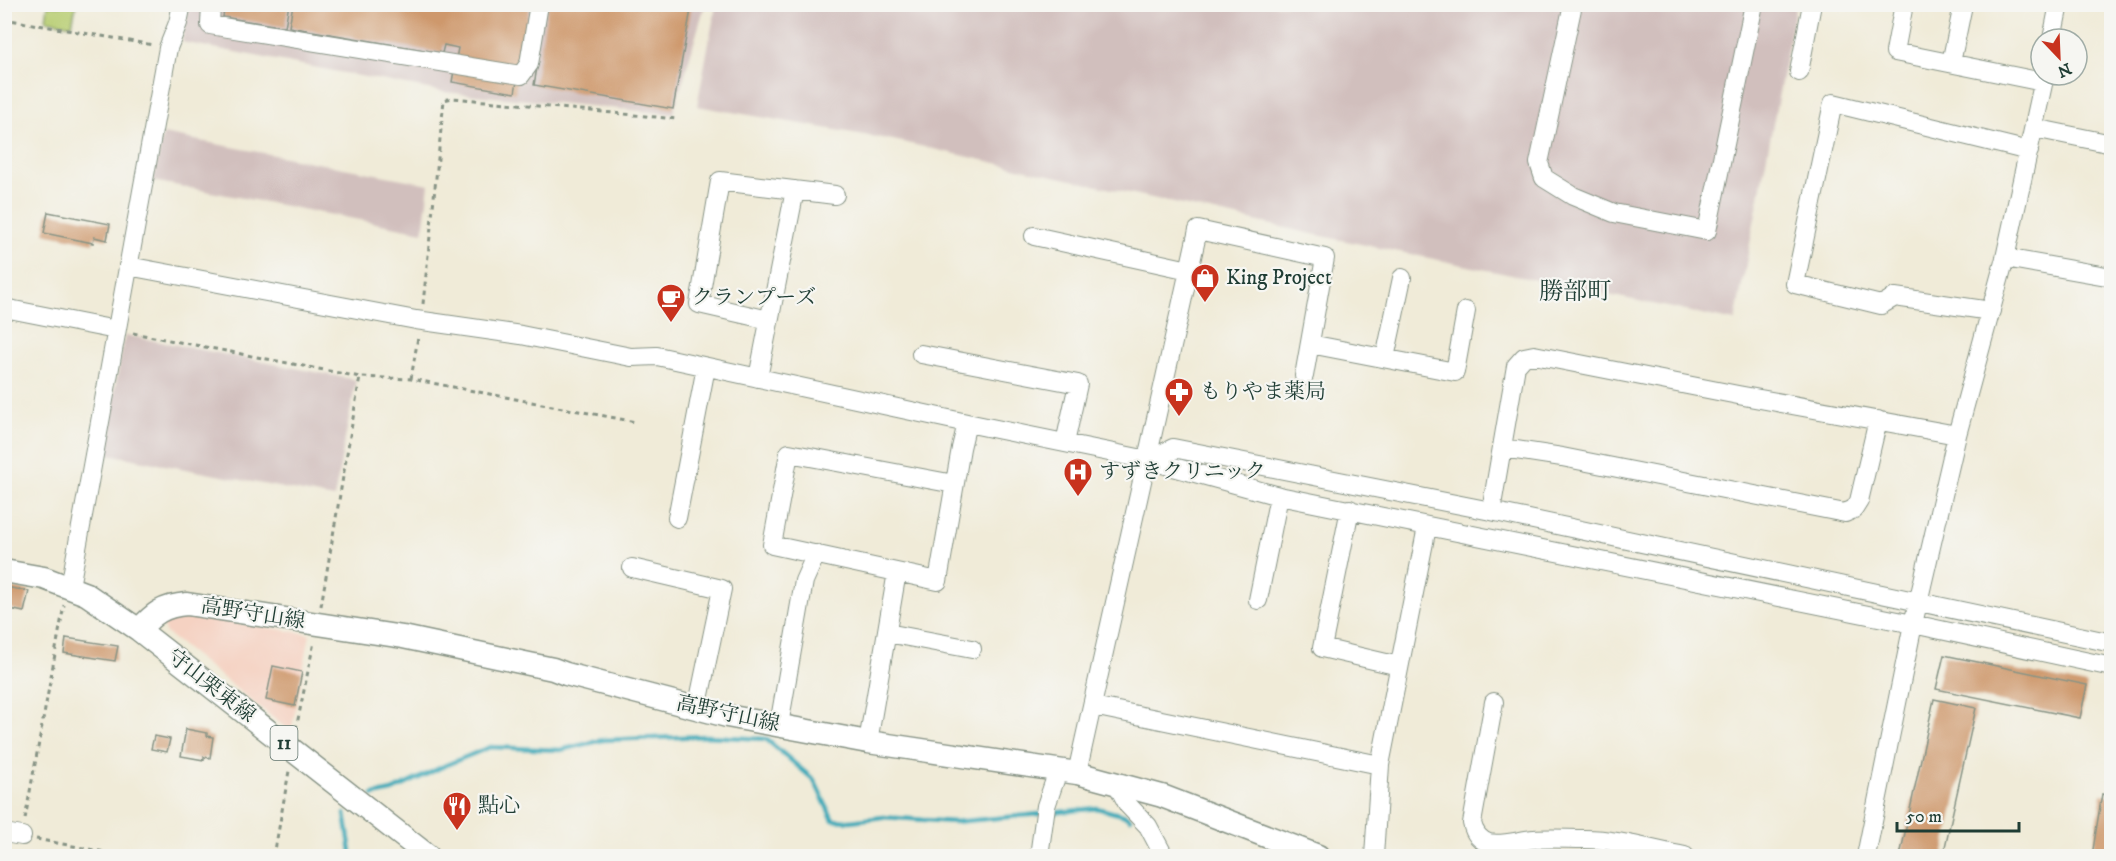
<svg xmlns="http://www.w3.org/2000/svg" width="2116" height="861" viewBox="0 0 2116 861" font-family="'IM FELL DW Pica','Noto Serif JP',serif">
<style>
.built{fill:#f5d2c2}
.industrial{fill:#d1bfbd}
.green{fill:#b8cd72;stroke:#6c8553;stroke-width:1.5}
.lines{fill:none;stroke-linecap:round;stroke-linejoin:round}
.stream{stroke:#3aaab9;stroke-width:4.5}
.building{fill:#ce986c}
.minor-casing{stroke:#889486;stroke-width:20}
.major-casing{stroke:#889486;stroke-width:25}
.path{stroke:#889486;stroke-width:3;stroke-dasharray:4.5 4.5;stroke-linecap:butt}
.minor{stroke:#fff;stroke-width:18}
.major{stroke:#fff;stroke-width:22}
.labels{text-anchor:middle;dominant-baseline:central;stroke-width:4.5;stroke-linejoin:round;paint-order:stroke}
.shield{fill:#f6f6f2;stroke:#60746d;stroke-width:1.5}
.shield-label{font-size:20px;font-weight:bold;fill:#1f3d34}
.poi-label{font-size:21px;fill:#1f3d34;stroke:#f6f6f2;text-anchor:start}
.street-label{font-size:21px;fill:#1f3d34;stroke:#f6f6f2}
.quarter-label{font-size:24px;fill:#1f3d34;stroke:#f6f6f2}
</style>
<rect width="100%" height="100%" fill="#f6f6f2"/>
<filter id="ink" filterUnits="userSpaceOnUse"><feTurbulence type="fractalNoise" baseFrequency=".0167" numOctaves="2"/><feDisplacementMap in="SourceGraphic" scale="12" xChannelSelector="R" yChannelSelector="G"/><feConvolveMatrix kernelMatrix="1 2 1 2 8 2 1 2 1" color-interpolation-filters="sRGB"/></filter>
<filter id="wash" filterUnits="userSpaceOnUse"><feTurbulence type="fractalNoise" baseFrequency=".008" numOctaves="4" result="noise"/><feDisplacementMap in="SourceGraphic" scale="24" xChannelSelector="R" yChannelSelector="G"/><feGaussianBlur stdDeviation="1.35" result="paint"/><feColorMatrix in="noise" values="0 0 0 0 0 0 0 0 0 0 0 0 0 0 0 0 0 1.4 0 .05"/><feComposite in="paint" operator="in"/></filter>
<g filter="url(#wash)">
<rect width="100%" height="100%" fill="#f0ebd8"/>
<path class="built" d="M178,614L310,634L291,732L165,632L163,625L165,620Z"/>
<path class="industrial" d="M189,5H705L673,114L444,92L182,42Z
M716,5H1796L1735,321L1317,235L893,140L697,106Z
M163,134L429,184L423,232L153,181Z
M125,335L356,380L334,498L103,453Z"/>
<path class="green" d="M48,5H76L72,25L46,20Z"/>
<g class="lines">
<path class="stream" d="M373,795L392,791L446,765L490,747L560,750L603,740L706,736L766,739L814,780L833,820L850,821L883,817L954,822L1040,814
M1051,813L1097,808L1126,816L1130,819
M345,814L351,852"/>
</g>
<g id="blocks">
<path class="building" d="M225,4H289L285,27L223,17Z
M293,4H530L515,93L452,82L458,48L444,45L442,53L289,27Z
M548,4H692L673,109L534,85Z
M48,212L110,224L107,240L94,237L93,243L44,233Z
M5,587L29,591L24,612L5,608Z
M66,638L118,646L115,661L64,653Z
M1944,655L2087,685L2080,718L1936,689Z
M273,666L302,672L295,706L266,700Z
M1934,699L1976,708L1943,856H1900Z
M186,729L207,733V736L213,737L210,758L204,757V760L181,756Z
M154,736L170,739L167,752L151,749Z
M2102,794L2112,796V856H2092Z"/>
</g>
</g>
<g filter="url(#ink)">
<use href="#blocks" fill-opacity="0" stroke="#889486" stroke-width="1.5"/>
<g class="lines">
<g class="minor-casing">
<path id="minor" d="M211,4L210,25L521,75L529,64L539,4
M1573,4L1539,163L1544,178L1573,196L1614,213L1707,231L1754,4
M1904,4L1895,52L2043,82
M2052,39L2059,4
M1951,63L1963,5
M1799,72L1812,4
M2034,128L2112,144
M1034,236L1189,270
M2005,258L2112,277
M128,266L416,320L521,335L631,357L657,356L967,423
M4,308L116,330
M1991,311L1895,297L1881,305L1795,284L1833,103L2029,151
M769,320L699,304L720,181L835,195
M1310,344L1455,372L1466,311
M921,354L1078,384L1065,443
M1385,358L1402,278
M758,378L795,190
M1503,448L1562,457L1845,513L1854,509L1859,501L1878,420
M1148,460L1173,448L1491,511L2112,643
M954,484L789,453L772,545L938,581L961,448L967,423L1148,460L1279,496L1913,624L2112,667
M1350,509L1322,648L1399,666
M1491,511L1516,366L1524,357L1534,355L1738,395L1957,435
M677,518L706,367
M632,568L722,589L697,709
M70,587L168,48L178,23L182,4
M1258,600L1279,496
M887,633L972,649
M1494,702L1472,823C1474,832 1479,840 1489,843C1502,846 1520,840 1534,839C1551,838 1568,839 1585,839C1618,839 1652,850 1685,856
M1093,706L1380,765
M779,725L804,581L816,554
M868,742L897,572
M1077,773L1198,230L1325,258L1304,376
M1117,784L1128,805L1148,826L1164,856
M4,833L22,836
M1039,856L1046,806L1058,771
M1374,856L1380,765L1427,527
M1866,856L1913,624L1957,435L2005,258L2045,75"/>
</g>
<g class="major-casing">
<path id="major" d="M4,571L44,578L86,594L139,630L428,856
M139,630C154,613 163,606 187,604L403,637L553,669L566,674L727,716L868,742L1077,773L1162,796L1318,856"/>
</g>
<path class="path" d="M4,19L153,45
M423,304L444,100L453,98L677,119
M133,333L360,377L411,379L636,422
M411,379L418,337
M321,606L360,377
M296,729L314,642
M25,819L64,605
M36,839L126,856
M274,856L289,771"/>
<use href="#minor" class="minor"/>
<use href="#major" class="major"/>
</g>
</g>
<defs>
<g id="shop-pin" transform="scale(1.5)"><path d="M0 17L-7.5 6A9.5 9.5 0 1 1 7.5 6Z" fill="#c8321e" stroke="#f6f6f2"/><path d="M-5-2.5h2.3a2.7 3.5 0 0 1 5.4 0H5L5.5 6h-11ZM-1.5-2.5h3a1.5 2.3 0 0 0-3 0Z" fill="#fff"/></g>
<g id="cafe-pin" transform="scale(1.5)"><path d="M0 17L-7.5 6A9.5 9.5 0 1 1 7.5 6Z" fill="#c8321e" stroke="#f6f6f2"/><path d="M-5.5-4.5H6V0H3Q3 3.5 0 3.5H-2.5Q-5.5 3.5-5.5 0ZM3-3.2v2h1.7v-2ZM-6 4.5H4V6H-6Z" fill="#fff"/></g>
<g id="pharmacy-pin" transform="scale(1.5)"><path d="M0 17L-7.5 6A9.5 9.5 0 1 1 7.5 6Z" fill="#c8321e" stroke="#f6f6f2"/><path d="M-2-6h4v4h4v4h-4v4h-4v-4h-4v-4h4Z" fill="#fff"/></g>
<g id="hospital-pin" transform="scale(1.5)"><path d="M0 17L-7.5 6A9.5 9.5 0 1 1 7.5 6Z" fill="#c8321e" stroke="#f6f6f2"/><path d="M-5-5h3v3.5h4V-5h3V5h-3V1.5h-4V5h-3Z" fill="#fff"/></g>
<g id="restaurant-pin" transform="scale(1.5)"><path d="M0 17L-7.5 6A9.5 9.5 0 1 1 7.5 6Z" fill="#c8321e" stroke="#f6f6f2"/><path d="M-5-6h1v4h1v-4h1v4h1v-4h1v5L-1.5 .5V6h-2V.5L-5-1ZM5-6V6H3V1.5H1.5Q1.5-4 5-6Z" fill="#fff"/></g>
</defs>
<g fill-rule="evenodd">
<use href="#shop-pin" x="1205" y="278"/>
<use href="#cafe-pin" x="671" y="298"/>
<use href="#pharmacy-pin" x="1179" y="392"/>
<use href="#hospital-pin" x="1078" y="472"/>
<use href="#restaurant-pin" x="457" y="806"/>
</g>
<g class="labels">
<rect class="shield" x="270.5" y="726" width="27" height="34" rx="4.5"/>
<g class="shield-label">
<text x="284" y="743">11</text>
</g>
<g class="poi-label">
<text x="1226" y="278">King Project</text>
<text x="692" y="298">クランプーズ</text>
<text x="1200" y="392">もりやま薬局</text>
<text x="1099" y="472">すずきクリニック</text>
<text x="478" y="806">點心</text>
</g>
<g class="street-label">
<text transform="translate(253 614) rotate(9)">高野守山線</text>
<text transform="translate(211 686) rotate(38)">守山栗東線</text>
<text transform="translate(728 714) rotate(12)">高野守山線</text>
</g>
<g class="quarter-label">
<text x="1575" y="292">勝部町</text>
</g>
</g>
<rect width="2116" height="861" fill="none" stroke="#f6f6f2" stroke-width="24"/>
<g transform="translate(2059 57) rotate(157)"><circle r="28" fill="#f6f6f2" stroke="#a0aca6" stroke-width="1.5"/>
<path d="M0-4.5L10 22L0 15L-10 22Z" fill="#c8321e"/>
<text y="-9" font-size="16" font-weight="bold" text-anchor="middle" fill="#1f3d34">N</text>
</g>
<path d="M1897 822v9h122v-9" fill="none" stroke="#1f3d34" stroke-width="3"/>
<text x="1906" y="822" font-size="18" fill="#1f3d34" stroke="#f6f6f2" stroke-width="4.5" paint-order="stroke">50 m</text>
</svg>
